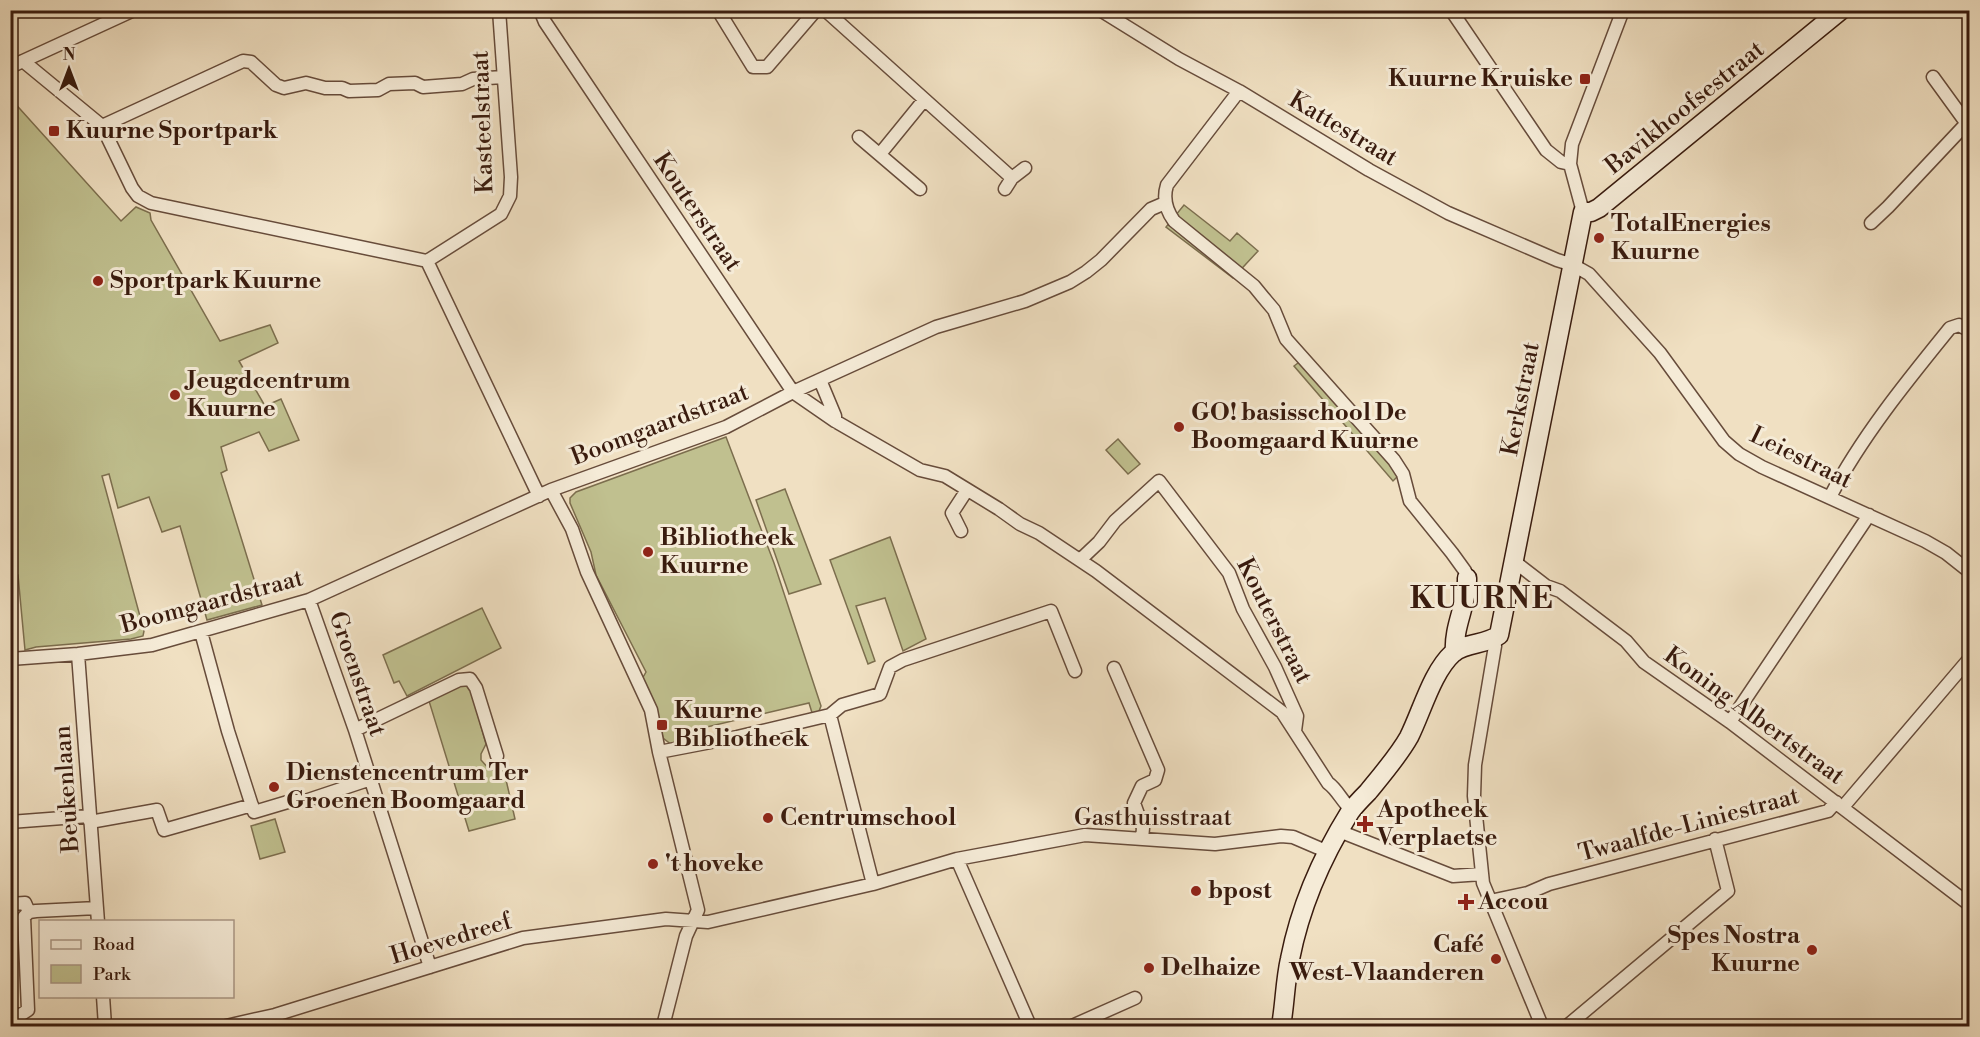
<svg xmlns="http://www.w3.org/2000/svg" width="1980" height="1037" viewBox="0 0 1980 1037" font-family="'Libre Bodoni',serif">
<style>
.green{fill:#c0c08f;stroke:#7c6e4e;stroke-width:1.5}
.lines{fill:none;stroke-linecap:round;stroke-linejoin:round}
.street-casing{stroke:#674c3b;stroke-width:15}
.secondary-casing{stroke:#391b0e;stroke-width:21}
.street{stroke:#f5ebd7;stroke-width:12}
.secondary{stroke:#f5ebd7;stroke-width:18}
.poi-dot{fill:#8f2418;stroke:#f5ebd7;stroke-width:2}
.labels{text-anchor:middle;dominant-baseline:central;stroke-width:6;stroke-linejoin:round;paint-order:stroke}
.poi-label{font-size:24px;font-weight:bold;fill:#391b0e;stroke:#f5ebd7;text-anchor:start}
.street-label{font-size:24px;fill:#391b0e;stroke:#f5ebd7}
.district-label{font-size:30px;font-weight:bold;letter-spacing:1.5px;fill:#391b0e;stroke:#f5ebd7}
</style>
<rect width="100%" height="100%" fill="#f0e0c2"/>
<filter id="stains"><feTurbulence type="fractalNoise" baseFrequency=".00333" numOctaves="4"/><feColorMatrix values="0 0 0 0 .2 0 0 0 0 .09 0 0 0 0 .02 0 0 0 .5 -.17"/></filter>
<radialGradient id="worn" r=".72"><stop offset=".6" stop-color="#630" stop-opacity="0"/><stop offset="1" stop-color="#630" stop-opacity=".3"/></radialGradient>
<path class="green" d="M11,99L121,221L136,207L150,213L151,220L220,341L270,325L278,343L239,361L265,406L281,399L299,440L269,451L259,432L221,447L227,470L221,473L262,605L207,620L180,526L162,532L149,497L118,508L109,474L102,476L144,631L143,636L131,639L36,647L25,650L18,575L10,576Z
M1184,205L1230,241L1237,233L1258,251L1233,278L1166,227Z
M1302,360L1400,474L1393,481L1294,366Z
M726,437L774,563L821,706L819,711L813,716L809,703L677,734L680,745H672L663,738L657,715L642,679L646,672L596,575L591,552L570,503V498L576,492Z
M1118,439L1140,464L1128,474L1106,450Z
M785,489L821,584L789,594L756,500Z
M890,537L926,639L903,651L885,598L856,606L875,661L868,664L830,560Z
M482,608L501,648L407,696L399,681L394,683L383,655Z
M462,685L468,686L471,690L486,744L481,754V760L490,770L504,771L515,819L469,831L429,701Z
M275,819L285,852L260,859L251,826Z"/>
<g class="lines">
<g class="street-casing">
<path id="street" d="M540,10L545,22L793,392L835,421L920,470L945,476L999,509L1020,524L1039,533L1096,571L1282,712L1328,783C1338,790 1342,802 1352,810
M718,10L753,67H767L816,10
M825,10L1012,178L1005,189
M1100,10L1179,59L1239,91L1369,170L1448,213L1557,260L1573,265L1589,274L1660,353L1724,441L1739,454L1762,467L1925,541L1946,553L1970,572
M1451,10L1546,150L1561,162L1570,164
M23,61L102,126L132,188L138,196L151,203L427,261
M10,67L134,10
M1933,77L1970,128
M1239,91L1167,185C1163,198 1166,210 1174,221L1254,286L1263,297L1274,310L1286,339L1294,348L1394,460L1403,474L1410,501L1452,553L1465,571L1467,578
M102,126L243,61L251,62L276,85L284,88L306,83L325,88H342L349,91L378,90L389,84L415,83L423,87L462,84L473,79L503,77
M859,137L920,189
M880,154L924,100
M1012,178L1025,168
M1583,212L1570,164L1572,144L1623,10
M1871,223L1888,207L1966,124
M427,261L501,214L510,196L511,177L499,10
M427,261L539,496
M820,380L835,416V421
M551,490L572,529L587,572L651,710L659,752L698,910L686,936L663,1026
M1830,497C1862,436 1907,381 1950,328L1959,325L1970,331
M961,531L952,513L967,490
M1080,560L1099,542L1115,521L1159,481L1229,573L1243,609L1275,667L1297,716L1295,731
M1515,562L1546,586L1560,591L1626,641L1644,662L1730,722L1970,905
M309,600L355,730L430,967
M201,632L228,731L254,812L291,801H305L371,779
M1491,641L1495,646L1475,765L1474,796L1483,883L1542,1026
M78,654L98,922
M10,659L78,654L152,645L309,600L551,490L726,427L793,392L936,327L1025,301L1070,282L1086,272L1101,260L1151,209L1165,203
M1114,668L1158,770L1155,780L1142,786L1134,803L1143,828L1142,839
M830,715L873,884
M1730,722L1869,515
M355,730L459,680L470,679L476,688L497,756
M659,752L737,737L830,715L842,705L880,694L890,667L903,660L1051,611L1075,671
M1843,807L1970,658
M10,822L89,816
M90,822L157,810L164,830L252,805
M1339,831L1453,876L1482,874
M957,859L1030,1026
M1490,901L1528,893L1549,884L1828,811L1836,802
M10,904L25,903L29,912
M103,996L105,1026
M17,1026V1017L28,1010L24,917L29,912L36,911L97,908
M226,1026L275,1015L523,938L666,919L708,922L873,884L957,859L1085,835L1215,844L1281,836L1293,837L1328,852
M1072,1026L1135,998
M1567,1026L1728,891L1715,839"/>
</g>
<g class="secondary-casing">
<path id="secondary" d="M1455,652C1453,626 1468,603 1467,578
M1281,1026C1285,1004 1285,981 1290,959C1300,908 1322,857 1350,812C1355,805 1362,798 1368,792C1381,776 1399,755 1409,737C1422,711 1432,672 1453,653C1466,642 1486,645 1499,635L1583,212H1591L1599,208L1841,10"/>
</g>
<use href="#street" class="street"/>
<use href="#secondary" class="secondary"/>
</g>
<g class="poi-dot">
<rect x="1579" y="73" width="12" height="12" rx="3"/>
<rect x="48" y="125" width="12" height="12" rx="3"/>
<circle cx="1599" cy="238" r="6"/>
<circle cx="98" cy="281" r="6"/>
<circle cx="175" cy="395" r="6"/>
<circle cx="1179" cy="427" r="6"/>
<circle cx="648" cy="552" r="6"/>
<rect x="656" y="719" width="12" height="12" rx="3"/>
<circle cx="274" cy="787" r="6"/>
<circle cx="768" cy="818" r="6"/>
<path d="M1362 815h6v6h6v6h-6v6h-6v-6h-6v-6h6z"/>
<circle cx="653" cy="864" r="6"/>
<circle cx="1196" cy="891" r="6"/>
<path d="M1463 893h6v6h6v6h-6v6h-6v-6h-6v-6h6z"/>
<circle cx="1812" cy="950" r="6"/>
<circle cx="1496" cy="959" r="6"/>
<circle cx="1149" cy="968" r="6"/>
</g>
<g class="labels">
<g class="poi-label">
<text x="1573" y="79" text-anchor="end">Kuurne Kruiske</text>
<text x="66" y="131">Kuurne Sportpark</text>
<text x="1611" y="224">TotalEnergies<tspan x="1611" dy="28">Kuurne</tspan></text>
<text x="110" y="281">Sportpark Kuurne</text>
<text x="187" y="381">Jeugdcentrum<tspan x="187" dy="28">Kuurne</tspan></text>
<text x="1191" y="413">GO! basisschool De<tspan x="1191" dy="28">Boomgaard Kuurne</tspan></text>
<text x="660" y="538">Bibliotheek<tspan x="660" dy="28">Kuurne</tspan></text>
<text x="674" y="711">Kuurne<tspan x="674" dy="28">Bibliotheek</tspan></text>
<text x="286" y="773">Dienstencentrum Ter<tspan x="286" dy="28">Groenen Boomgaard</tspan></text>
<text x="1377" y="810">Apotheek<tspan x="1377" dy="28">Verplaetse</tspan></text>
<text x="780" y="818">Centrumschool</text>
<text x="665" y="864">'t hoveke</text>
<text x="1208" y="891">bpost</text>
<text x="1478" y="902">Accou</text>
<text x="1800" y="936" text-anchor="end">Spes Nostra<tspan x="1800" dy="28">Kuurne</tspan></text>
<text x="1484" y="945" text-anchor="end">Café<tspan x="1484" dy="28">West-Vlaanderen</tspan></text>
<text x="1161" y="968">Delhaize</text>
</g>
<g class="street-label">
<text transform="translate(1685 108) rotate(-39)">Bavikhoofsestraat</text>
<text transform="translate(483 122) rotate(-92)">Kasteelstraat</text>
<text transform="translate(1343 129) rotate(31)">Kattestraat</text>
<text transform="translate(697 212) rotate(56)">Kouterstraat</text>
<text transform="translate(1521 399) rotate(-79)">Kerkstraat</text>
<text transform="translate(660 425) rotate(-21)">Boomgaardstraat</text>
<text transform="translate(1801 458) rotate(26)">Leiestraat</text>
<text transform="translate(212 602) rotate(-15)">Boomgaardstraat</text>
<text transform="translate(1274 621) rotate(63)">Kouterstraat</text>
<text transform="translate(357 674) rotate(71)">Groenstraat</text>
<text transform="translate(1754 716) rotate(36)">Koning Albertstraat</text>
<text transform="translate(67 789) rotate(-94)">Beukenlaan</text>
<text x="1153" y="818">Gasthuisstraat</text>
<text transform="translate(1689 825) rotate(-15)">Twaalfde-Liniestraat</text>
<text transform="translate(451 939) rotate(-17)">Hoevedreef</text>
</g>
<g class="district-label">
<text x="1482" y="599">KUURNE</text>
</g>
</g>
<rect width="1980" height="1037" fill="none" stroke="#f0e0c2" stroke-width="36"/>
<rect x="12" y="12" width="1956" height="1013" fill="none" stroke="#391b0e" stroke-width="3"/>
<rect x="18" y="18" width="1944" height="1001" fill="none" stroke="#391b0e" stroke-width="1.5"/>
<rect x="39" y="920" width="195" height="78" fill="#f5ebd7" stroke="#aa9887" stroke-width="1.5"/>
<rect x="51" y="940" width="30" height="9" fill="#f5ebd7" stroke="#aa9887" stroke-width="1.5"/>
<text x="93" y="950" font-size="18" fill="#391b0e">Road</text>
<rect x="51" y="965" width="30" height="18" fill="#c0c08f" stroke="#aa9887" stroke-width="1.5"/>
<text x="93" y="980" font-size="18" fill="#391b0e">Park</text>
<g transform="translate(69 69)" stroke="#f5ebd7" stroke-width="4.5" paint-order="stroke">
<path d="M0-4.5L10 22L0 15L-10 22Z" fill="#391b0e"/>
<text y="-9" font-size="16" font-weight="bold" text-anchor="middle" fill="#391b0e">N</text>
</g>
<rect width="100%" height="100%" filter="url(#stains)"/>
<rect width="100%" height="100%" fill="url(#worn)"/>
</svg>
